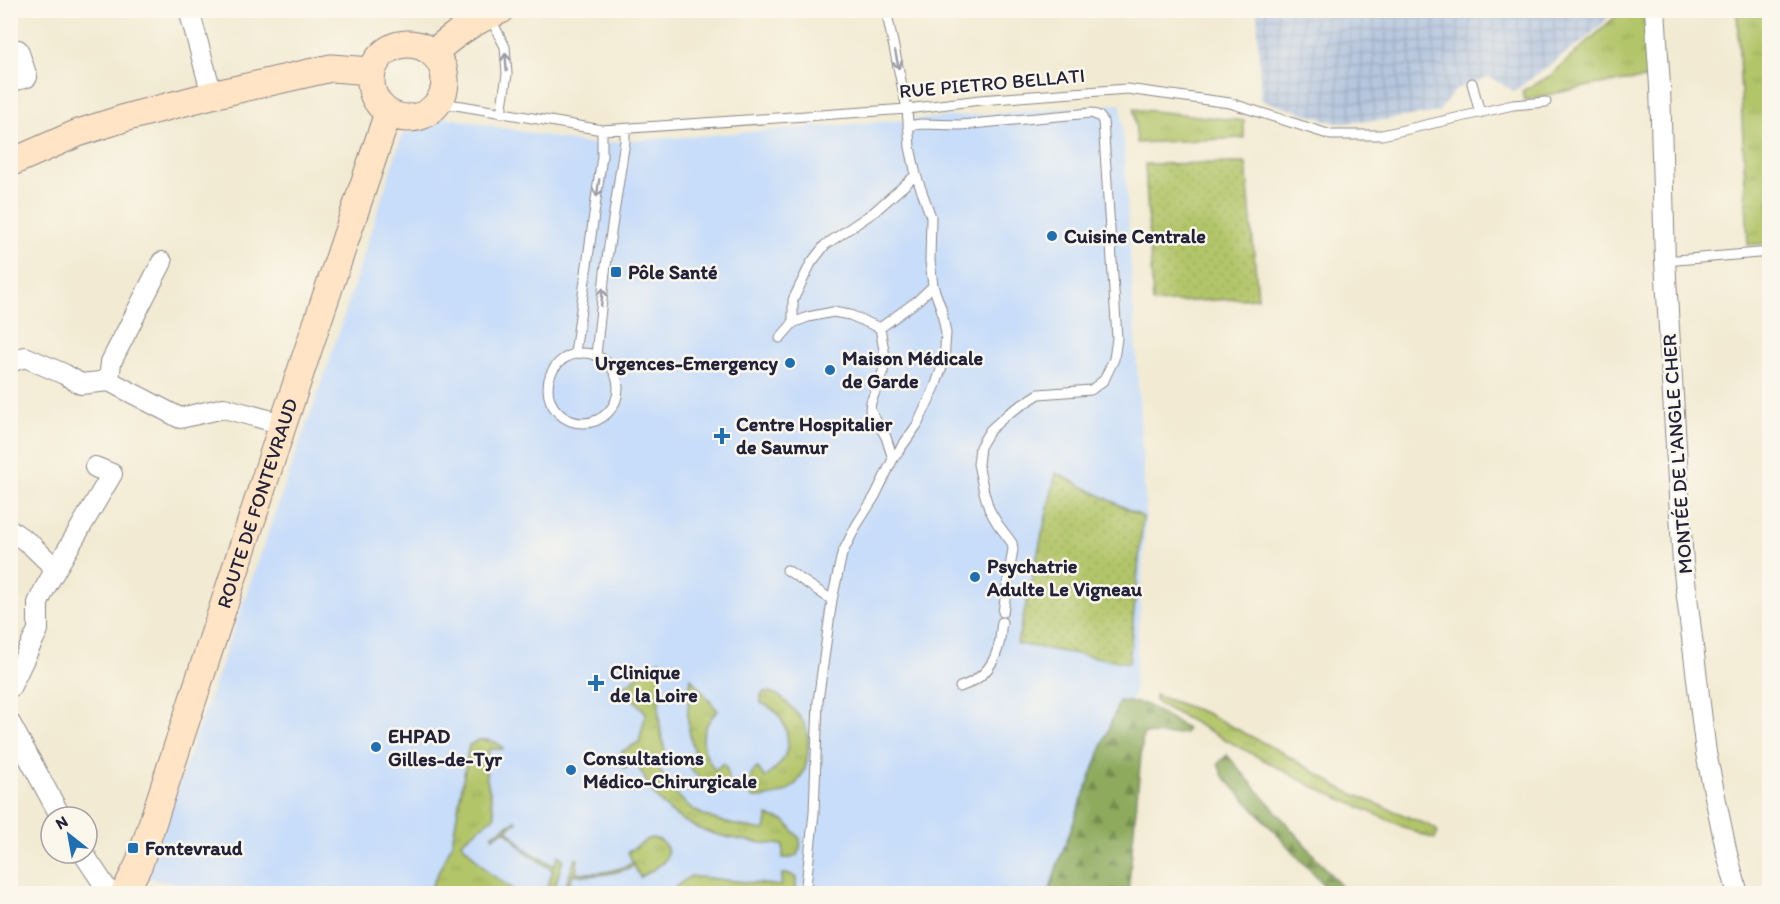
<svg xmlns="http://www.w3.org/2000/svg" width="1780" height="904" viewBox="0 0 1780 904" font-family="Itim,sans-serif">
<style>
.built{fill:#c8ddf9}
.industrial{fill:url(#industrial-grid)}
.grass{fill:url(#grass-tufts);stroke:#6a7452;stroke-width:1.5}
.forest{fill:url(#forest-firs);stroke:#58664c;stroke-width:1.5}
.park{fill:url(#park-dots);stroke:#6a7452;stroke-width:1.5}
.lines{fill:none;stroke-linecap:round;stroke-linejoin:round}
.lane-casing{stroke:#8a8686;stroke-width:11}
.street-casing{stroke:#8a8686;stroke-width:22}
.secondary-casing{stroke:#8a8686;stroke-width:29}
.lane{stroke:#fff;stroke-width:9}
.street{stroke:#fff;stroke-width:20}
.secondary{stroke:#ffe4c6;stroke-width:27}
.oneway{stroke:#9c9ca7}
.poi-dot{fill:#1f6fb2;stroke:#fbf7ec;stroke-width:2}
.labels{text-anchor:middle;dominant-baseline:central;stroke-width:5;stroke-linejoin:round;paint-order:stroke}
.street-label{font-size:20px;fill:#22223b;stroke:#fbf7ec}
.poi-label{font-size:20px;font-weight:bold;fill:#22223b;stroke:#fbf7ec;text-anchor:start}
</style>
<defs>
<pattern id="industrial-grid" width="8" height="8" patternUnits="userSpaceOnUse" patternTransform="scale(1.5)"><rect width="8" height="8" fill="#b6c6de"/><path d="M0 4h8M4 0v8" fill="none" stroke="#9caabf"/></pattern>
<pattern id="grass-tufts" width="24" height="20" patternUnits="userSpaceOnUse" patternTransform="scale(1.5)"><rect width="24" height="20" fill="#b2c569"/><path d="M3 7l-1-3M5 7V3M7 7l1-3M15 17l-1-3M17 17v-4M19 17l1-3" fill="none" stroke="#99a95c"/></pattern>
<pattern id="forest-firs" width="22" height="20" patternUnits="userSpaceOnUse" patternTransform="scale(1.5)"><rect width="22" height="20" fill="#8daa5d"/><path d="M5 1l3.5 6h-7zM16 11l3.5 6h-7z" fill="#738a4e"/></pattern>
<pattern id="park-dots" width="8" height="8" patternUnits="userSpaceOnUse" patternTransform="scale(1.5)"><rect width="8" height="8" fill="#b2c569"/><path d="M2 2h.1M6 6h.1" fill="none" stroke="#99a95c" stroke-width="1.8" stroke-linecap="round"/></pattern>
</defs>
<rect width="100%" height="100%" fill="#fbf7ec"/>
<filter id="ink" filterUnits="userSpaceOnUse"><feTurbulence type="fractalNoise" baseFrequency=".0167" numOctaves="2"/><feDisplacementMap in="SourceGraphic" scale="12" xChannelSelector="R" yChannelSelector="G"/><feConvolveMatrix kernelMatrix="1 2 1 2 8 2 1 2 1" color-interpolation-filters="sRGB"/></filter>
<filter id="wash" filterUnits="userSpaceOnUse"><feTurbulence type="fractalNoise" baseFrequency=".008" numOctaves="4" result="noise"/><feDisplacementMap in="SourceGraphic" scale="24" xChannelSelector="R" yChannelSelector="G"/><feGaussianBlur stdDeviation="1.35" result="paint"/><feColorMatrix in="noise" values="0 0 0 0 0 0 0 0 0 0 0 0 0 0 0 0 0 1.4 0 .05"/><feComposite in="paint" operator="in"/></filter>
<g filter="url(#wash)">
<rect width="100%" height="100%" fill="#f2ead2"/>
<path class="built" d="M1121,104L1146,513L1134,694L1047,893L228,894L145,878L330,359L402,135L444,117L589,144Z"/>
<path class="industrial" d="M1257,11H1613L1603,23L1583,41L1514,91L1489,77L1456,89L1438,112L1383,120L1337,123L1261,100Z"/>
<path class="grass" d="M1620,11H1650L1654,78L1598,84L1524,100L1522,91L1550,76L1617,15Z
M1737,11H1770L1769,243L1748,245Z
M1134,109L1244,121V138L1137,143Z
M659,660L662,664C658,697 656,722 666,754L655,761C683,816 708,821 765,830L768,816L785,821L800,839C802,854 798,859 783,858V845C735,840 681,835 652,791C646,782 641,772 636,762L624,768L620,761L621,752L639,742L646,713L623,687Z
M691,678L718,711C698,729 699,749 715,770L723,763C730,771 729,779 727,789L723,791C707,788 694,774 685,761L696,756C685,726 687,709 691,678Z
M764,692C775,692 781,697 788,704C796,712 804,720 807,731C809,737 808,743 808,749C807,784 787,798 753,798C746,790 749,780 753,771L758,768L765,778C771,773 777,768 782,761C795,740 784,711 761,703V695Z
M1155,695L1206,713L1281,752L1344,790L1435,828L1438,833L1435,839L1422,835L1312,786L1159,704L1155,701Z
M479,740C488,740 498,740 503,749H489L486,775L495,816L461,842L488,872L518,893H423L429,891L452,844L469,745Z
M516,820L517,822L507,829L525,849L554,866L559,855L563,859L553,893H545L553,870L524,851L506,830L493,837L492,835Z
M652,838C658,839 662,840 665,845C676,861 650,871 640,877L634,866C615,874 594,877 573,874L569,886L566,885L575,859H578L576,872C595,875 616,871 633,863L628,852L648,839Z
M782,874H790L796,878V893H668L690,876L781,886Z"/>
<path class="forest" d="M1119,701L1145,704L1187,728L1185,733L1166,735L1143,734L1128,893H1049L1057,866Z
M1227,755L1347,893H1331L1223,776L1218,764Z"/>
<path class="park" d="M1246,163L1258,298L1153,303L1145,164Z
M1056,473L1143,517L1129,663L1017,644Z"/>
</g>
<g filter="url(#ink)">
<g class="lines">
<g class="lane-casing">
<path id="lane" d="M490,17L505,47L507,74L501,113
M1472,83L1480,113
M438,103L462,106L602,130L907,109L980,100L1127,89L1230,103L1331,135H1382L1513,105L1546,102
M908,126L921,124L961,125L1091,113L1099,116L1103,121L1117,338L1114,359L1104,380L1091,390L1039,394L1009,413L990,430L980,447L978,464L984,492L989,509L997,523L1012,543L1013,549L1003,612
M1665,261L1770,252
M793,323V300L811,263L825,245L874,212L916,175
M880,328L885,356L883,372L871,402L870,410L886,437L893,459
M780,338L793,323L808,317L833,312L850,315L880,328L917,301L933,286
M548 388a35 35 0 1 1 70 0a35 35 0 1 1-70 0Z
M575,353L602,156V130
M596,355L605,272L625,141V130
M787,570L832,600
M960,687C978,681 991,670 997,651C1001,642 1000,632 1002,622
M805,894L814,813L818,701L832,600L842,554L856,526L875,496L893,459L917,425L935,387L944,361L946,333L941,308L933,286L930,261L931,217L916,175L910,147L907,109L886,10"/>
</g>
<g class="street-casing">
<path id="street" d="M189,10L212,95
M1655,10L1660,86L1665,261L1683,564L1706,753L1727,854L1738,894
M10,52L18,50L27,77L10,82
M10,362L25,357L64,374L81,384L109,381L180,418L224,408L283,424
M109,381L111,362L162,262
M10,530L30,544L56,569L45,588L38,603V630L10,688
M56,569L112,474L95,467
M10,723L61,817
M83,853L109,892"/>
</g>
<g class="secondary-casing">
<g id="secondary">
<circle cx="408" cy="81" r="37"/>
<path d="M433,53C455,34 473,21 501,10"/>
<path d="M10,163L78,133L128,117L212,95L331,68L372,71"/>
<path id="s1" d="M125,892L139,864L283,424L388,113"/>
</g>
</g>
<use href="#lane" class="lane"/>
<use href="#street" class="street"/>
<use href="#secondary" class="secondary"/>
</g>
<defs><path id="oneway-shaft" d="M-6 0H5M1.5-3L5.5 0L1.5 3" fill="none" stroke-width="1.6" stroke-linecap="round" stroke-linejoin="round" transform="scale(1.5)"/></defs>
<g class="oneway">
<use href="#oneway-shaft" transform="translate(897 60) rotate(78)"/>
<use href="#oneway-shaft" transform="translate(506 62) rotate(-94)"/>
<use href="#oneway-shaft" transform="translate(598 188) rotate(98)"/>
<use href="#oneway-shaft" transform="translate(602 297) rotate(-84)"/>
</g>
</g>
<g class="poi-dot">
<circle cx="1052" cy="236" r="6"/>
<rect x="610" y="266" width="12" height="12" rx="3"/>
<circle cx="790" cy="363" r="6"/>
<circle cx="830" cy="370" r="6"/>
<path d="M719 427h6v6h6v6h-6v6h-6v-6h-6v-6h6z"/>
<circle cx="975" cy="577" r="6"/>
<path d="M593 674h6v6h6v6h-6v6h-6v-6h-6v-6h6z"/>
<circle cx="376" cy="747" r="6"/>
<circle cx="571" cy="770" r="6"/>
<rect x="127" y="842" width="12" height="12" rx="3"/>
</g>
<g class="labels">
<g class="street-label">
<text transform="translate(992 83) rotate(-5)">RUE PIETRO BELLATI</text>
<text transform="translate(1677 454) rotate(-94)">MONTÉE DE L'ANGLE CHER</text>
<text stroke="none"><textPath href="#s1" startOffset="411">ROUTE DE FONTEVRAUD</textPath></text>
</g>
<g class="poi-label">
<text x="1064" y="236">Cuisine Centrale</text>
<text x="628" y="272">Pôle Santé</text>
<text x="842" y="358">Maison Médicale<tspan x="842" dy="23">de Garde</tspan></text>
<text x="778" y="363" text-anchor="end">Urgences-Emergency</text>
<text x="736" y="424">Centre Hospitalier<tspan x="736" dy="23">de Saumur</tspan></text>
<text x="987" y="566">Psychatrie<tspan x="987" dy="23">Adulte Le Vigneau</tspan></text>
<text x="610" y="672">Clinique<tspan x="610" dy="23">de la Loire</tspan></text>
<text x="388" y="736">EHPAD<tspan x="388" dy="23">Gilles-de-Tyr</tspan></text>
<text x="583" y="758">Consultations<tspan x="583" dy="23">Médico-Chirurgicale</tspan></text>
<text x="145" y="848">Fontevraud</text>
</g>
</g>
<rect width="1780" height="904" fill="none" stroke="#fbf7ec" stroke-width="36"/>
<g transform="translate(69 835) rotate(329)"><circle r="28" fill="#fbf7ec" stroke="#a4a2a5" stroke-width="1.5"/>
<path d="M0-4.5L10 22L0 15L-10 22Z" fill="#1f6fb2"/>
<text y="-9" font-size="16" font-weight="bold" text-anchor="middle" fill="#22223b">N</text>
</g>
</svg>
